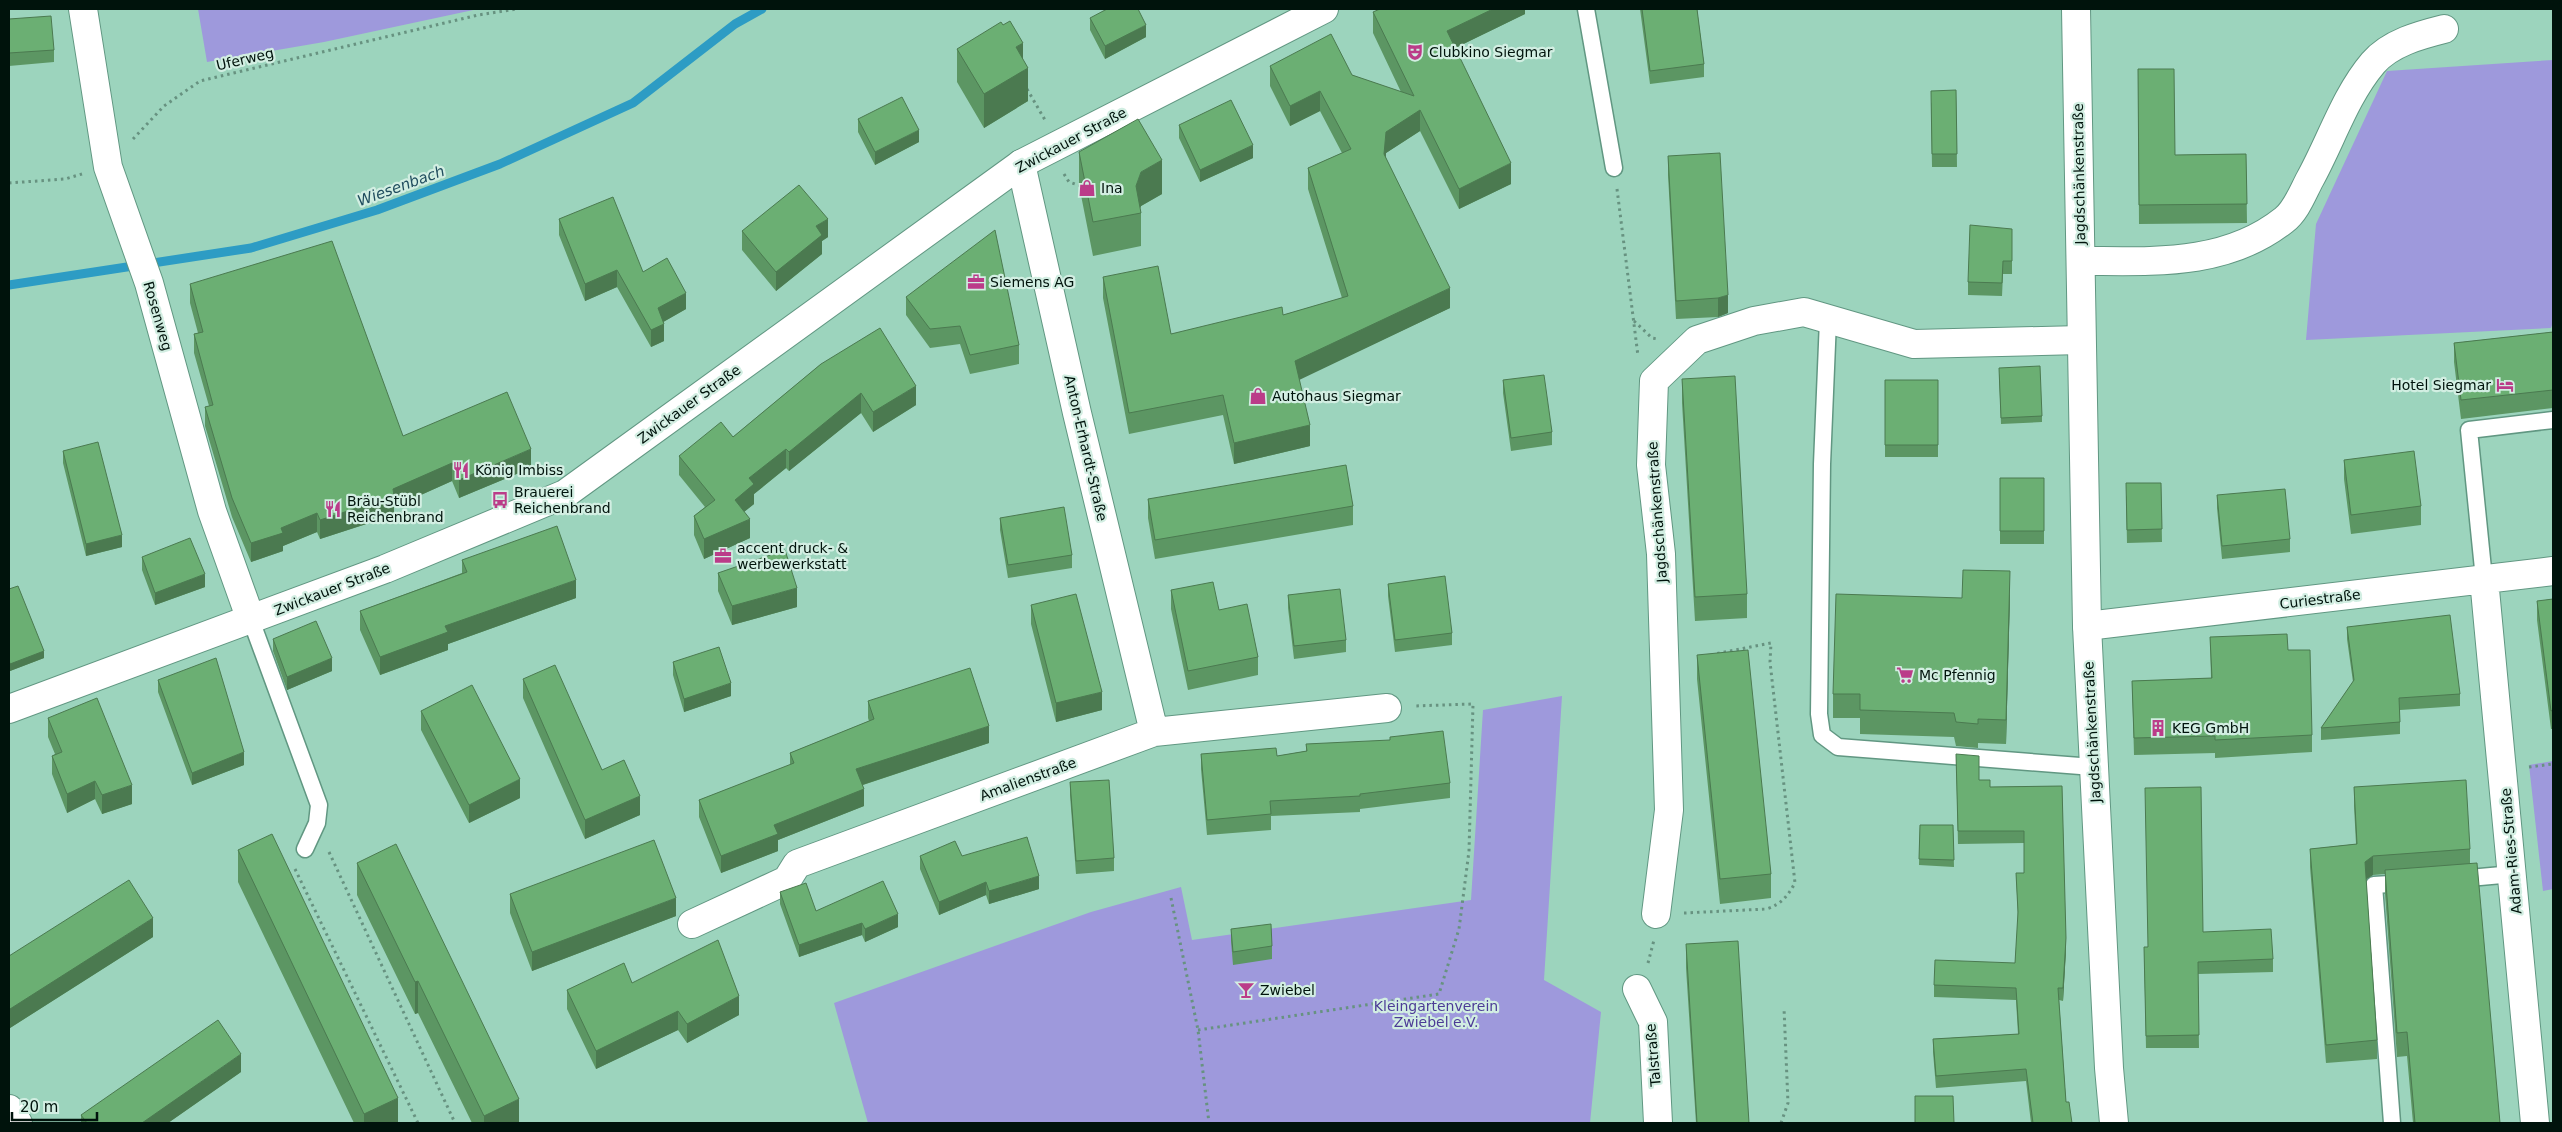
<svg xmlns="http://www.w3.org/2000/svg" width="2562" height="1132" viewBox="0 0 2562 1132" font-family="'DejaVu Sans',sans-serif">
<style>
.green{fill:#9e99dc}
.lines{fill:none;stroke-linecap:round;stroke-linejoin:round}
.stream{stroke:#2d9cc4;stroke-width:9}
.service-casing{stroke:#619782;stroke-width:19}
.minor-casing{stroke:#619782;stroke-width:30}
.secondary-casing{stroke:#619782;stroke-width:30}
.path{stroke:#679280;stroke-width:3;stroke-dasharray:2.5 4;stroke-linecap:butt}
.service{stroke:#fff;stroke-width:16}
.minor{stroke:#fff;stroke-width:28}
.secondary{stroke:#fff;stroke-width:28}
.wall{fill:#5c9663}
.shaded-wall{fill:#4b7a50}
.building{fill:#6baf73;stroke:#4b7a50}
.labels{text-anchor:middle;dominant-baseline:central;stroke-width:4.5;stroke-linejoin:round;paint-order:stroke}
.poi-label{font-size:14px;fill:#00130c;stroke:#d2eee2;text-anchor:start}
.street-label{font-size:14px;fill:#00130c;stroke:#d2eee2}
.park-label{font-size:14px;fill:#4c3b96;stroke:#d2eee2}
.water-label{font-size:15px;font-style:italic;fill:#204d5e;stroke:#d2eee2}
</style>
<rect width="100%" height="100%" fill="#9cd4bd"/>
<path class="green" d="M198,9H478L324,42L207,62Z
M2553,60V322L2551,328L2306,340L2316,224L2387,71Z
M1562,696L1544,980L1601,1012L1590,1123H868L834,1003L1091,912L1181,887L1192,940L1471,900L1483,710Z
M2553,761V889L2543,891L2529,765Z"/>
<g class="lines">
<path class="stream" d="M9,285L251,248L377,210L500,164L633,103L735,24L762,9"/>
<g class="service-casing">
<path id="service" d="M1586,9L1614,168
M1828,320L1822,464L1819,714L1822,735L1838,747L2093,767
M2484,579L2469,430L2553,420
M251,620L319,805L317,823L305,849
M2458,879L2513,874
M2392,1123L2374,885L2406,883"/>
</g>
<g class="minor-casing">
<path id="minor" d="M83,9L108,167L149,283L212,511L251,620
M1021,164L1077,413L1154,732
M2081,261C2151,261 2225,267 2284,220C2296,211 2303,192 2310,179C2331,141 2345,96 2373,63C2390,43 2420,35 2444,29
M2484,579L2535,1123
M2087,626L2553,571
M1656,914L1669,810L1661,554L1651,465L1654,381L1697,340L1754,321L1804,312L1914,344L2081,340
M692,924L787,880L797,864L1154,732L1387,708
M1637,989L1653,1022L1658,1123
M9,1109L18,1123"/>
</g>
<g class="secondary-casing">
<path id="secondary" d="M2076,9L2087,626L2109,1068L2114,1123
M9,709L385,569L565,494L1021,164L1324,9"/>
</g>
<path class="path" d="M1027,89L1045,120
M133,139L164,106L200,81L478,15L517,9
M1064,174L1069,182L1081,186
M9,183L65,179L82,174
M1617,189L1638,356
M1634,321L1652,338L1658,339
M2529,767L2553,764
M329,852L455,1123
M295,869L418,1123
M1171,898L1198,1030L1209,1123
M1684,913L1767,909C1781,904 1787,897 1795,883L1770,662L1771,643L1714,654
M1648,963L1654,940
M1198,1030L1439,994L1459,929L1469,851L1473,704L1413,706
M1781,1123L1788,1103L1784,1008"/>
<use href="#service" class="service"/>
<use href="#minor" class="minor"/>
<use href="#secondary" class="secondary"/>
</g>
<path class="wall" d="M1525,9V14L1455,48L1511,184L1459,209L1420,131L1386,153V158L1450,308L1299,379L1310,446L1234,464L1223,415L1129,434L1103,298V277L1171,334L1283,315L1342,298L1308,189V168L1342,153L1320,111L1290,126L1270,86V66L1352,75L1401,92L1373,33V12Z
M1640,9H1697L1704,64V77L1650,84Z
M1090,18L1146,37L1105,59L1090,30Z
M9,19L54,50V62L9,66Z
M957,49L1028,101L984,128L957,82Z
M2138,69L2175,155L2246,154L2247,223L2139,224Z
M1956,90L1957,167H1932L1931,103Z
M858,119L919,142L875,165L858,132Z
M1179,125L1253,158L1200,182L1179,138Z
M1079,152L1162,194L1141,206L1140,208L1141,213V246L1093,256L1079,185Z
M1668,156L1728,313L1718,317L1676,319L1668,175Z
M559,219L643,272L686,309L663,322L664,341L651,347L617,287L585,301L559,235Z
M2012,229V274H2003L2002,296L1968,295V282Z
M742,231L828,237L822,241V254L776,291L742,250Z
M190,284L403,436L531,468L459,498L452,481L394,507V515L320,539L317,532L283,546V551L251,562L232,517L205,426V407L209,406L194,353V334L198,333L190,303Z
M906,297L1019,345V364L970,374L960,344L930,348L906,315Z
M2553,332V408L2461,419L2454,362V343Z
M821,364L916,405L873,432L861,413L789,471L786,468L754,494V504L744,512L750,538L704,559L694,535V516L705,507L679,475V456L733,437Z
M1999,374L2042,416V422L2001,424Z
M1682,379L1747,594V618L1695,621L1682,403Z
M1503,380L1552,432V445L1511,451L1503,393Z
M1885,380H1938V457H1885Z
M63,451L122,547L86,556L63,463Z
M2344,460L2421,506V525L2351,534L2344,479Z
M2000,478H2044V544H2000Z
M2161,483L2162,542L2127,543L2126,496Z
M2217,495L2290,539V552L2222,559L2217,508Z
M1148,499L1353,506V525L1155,559L1148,518Z
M1000,518L1072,555V568L1008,578L1000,530Z
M142,557L205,587L155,605L142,570Z
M462,560L576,598L448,644V650L380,675L360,630V611L462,573Z
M718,573L797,607L732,625L718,591Z
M1388,584L1452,633V645L1395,652L1388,596Z
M9,589L44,658L10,671L9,667Z
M1171,590L1219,610L1258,657V675L1188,690L1171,609Z
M1288,595L1346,640V652L1294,659L1288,608Z
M2010,595L2006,744L1978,743V748L1956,746L1954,737L1860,734V718H1833V694L1962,598Z
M2553,599V729H2551L2537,620V601Z
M1031,605L1102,710L1056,722L1031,624Z
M2347,627L2460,694V706L2400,710V734L2321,740V728L2353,682L2347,639Z
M2210,637L2288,650L2312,735V752L2215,758V753L2134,755L2132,681L2211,678Z
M273,639L332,671L287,690L273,651Z
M1697,655L1771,874V898L1720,904L1697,679Z
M673,662L731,696L684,712L673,675Z
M523,679L602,770L640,815L585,839L523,698Z
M158,680L244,765L192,785L158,692Z
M868,701L989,743L863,785L864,806L778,840V851L721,873L699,817V800L790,765V753L869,721L868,718Z
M421,711L520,798L469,823L421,730Z
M48,718L132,804L102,814L95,799L67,813L52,774V756L55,754L48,737Z
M1306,744L1450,783V798L1360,809V812L1271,816V830L1207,835L1201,769V754L1277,756L1306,751Z
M1956,754L1979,780L1990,787L2062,786L2066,950L2063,1001L2059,1000L2066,1102L2072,1123H2031L2026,1081L1936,1088L1933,1052V1039L2018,1034L2016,1000L1934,997V985L2015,963L2018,918L2016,873H2024V843L1958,844Z
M1070,782L1114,858V871L1076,874L1070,795Z
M2354,787L2470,849V863L2500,1123H2413L2407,1056L2397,1057L2385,894V874L2373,875L2366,879L2377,1040V1059L2326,1063L2310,867V849L2356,844L2354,806Z
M1920,825H1953L1954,867L1919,865Z
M238,850L398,1123H354L238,882Z
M920,856H962L1039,889L989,904L986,895L939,915L920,869Z
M357,863L519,1123H472L418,1013L415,1014L357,895Z
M780,892L816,911L898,927L865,942L862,935L799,957L780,904Z
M510,894L676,916L532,971L510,913Z
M1231,929L1272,946V959L1233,965L1231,941Z
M2203,932L2273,959V972L2198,974L2199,1048H2146L2144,947H2147Z
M153,937L10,1028L9,1025V956Z
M1686,944L1749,1123H1696L1686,968Z
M632,983L739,1015L687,1043L678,1030L596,1069L567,1009V990Z
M241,1072L168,1123H81V1115Z"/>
<path class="shaded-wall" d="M1493,9H1525V14L1447,52V31Z
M1146,25V37L1105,59V46Z
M1023,43V71L1028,68V101L984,128V94L1016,47Z
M1320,91V111L1290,126V106Z
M1420,110V131L1386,153L1384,175V154L1386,132Z
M919,130V142L875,165V152Z
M1253,145V158L1200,182V170Z
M1162,160V194L1141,206L1138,213L1136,186L1141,172Z
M1511,163V184L1459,209V189Z
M828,219V237L822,241V254L776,291V272L816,226Z
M617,270V287L585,301V284Z
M1450,288V308L1295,382V361Z
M686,293V309L658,325V308Z
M1728,295V313L1718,317V298Z
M664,324V341L651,347V330Z
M916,386V405L873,432V412Z
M861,393V413L789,471V452Z
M1310,425V446L1234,464V443Z
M531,449V468L459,498V480Z
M786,449V468L754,494V504L735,519V500L749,478Z
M452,463V481L394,507V515L320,539V520Z
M317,513V532L283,546V551L251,562V543L281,528Z
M750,519V538L704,559V539Z
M122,535V547L86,556V544Z
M2010,571V595L2006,744V720Z
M205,574V587L155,605V593Z
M576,580V598L448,644V650L380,675V657L445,626Z
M797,588V607L732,625V606Z
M44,651V658L10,671V664Z
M332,658V671L287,690V677Z
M731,683V696L684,712V699Z
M1102,692V710L1056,722V703Z
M989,726V743L856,787V769Z
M244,752V765L192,785V773Z
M520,779V798L469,823V805Z
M95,781V799L67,813V794Z
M132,785V804L102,814V795Z
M864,789V806L778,840V851L721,873V856L774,825Z
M640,796V815L585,839V820Z
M2373,856V875L2365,880V862Z
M1039,876V889L989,904V891Z
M986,882V895L939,915V902Z
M676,898V916L532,971V952Z
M898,914V927L865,942V929Z
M153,918V937L10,1028V1009Z
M862,923V935L799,957V945Z
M2066,938V950L2063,1001V988Z
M418,981V1013L415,1014V982Z
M739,996V1015L687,1043V1024Z
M678,1011V1030L596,1069V1051Z
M241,1054V1072L168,1123H142Z
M398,1098V1123H364V1114Z
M519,1099V1123H484V1116Z"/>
<path class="building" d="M1107,9H1138L1146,25L1105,46L1090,18Z
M1380,9H1493L1447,31L1511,163L1459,189L1420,110L1386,132L1384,154L1450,288L1295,361L1310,425L1234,443L1223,395L1129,413L1103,277L1158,266L1171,334L1282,307L1283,315L1348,296L1308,168L1351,149L1320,91L1290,106L1270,66L1331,34L1352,75L1414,96L1373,12Z
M1642,9H1697L1704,64L1650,71Z
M51,16L54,50L9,53V19Z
M1010,21L1023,43L1016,47L1028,68L984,94L957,49L1001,22L1003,25Z
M2138,69H2174L2175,155L2246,154L2247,204L2139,205Z
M1956,90L1957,154H1932L1931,91Z
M902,97L919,130L875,152L858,119Z
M1231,100L1253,145L1200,170L1179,125Z
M1138,119L1162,160L1141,172L1136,186L1141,213L1093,222L1079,152Z
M1720,153L1728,295L1718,298L1676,301L1668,156Z
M799,185L828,219L816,226L822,235L776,272L742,231Z
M613,197L643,272L667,258L686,293L658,308L664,324L651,330L617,270L585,284L559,219Z
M1970,225L2012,229V261H2003L2002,283L1968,282Z
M995,230L1019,345L970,355L960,326L930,329L906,297Z
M332,241L403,436L507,392L531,449L459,480L452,463L393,489L394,496L320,520L317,513L281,528L283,533L251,543L232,498L205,407L213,405L194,334L203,332L190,284Z
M880,328L916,386L873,412L861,393L789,452L786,449L749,478L754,484L735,500L750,519L704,539L694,516L715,500L679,456L721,422L733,437L821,364Z
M2553,332V390L2461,400L2454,343Z
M2040,366L2042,416L2001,418L1999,368Z
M1544,375L1552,432L1511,438L1503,380Z
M1735,376L1747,594L1695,597L1682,379Z
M1885,380H1938V445H1885Z
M98,442L122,535L86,544L63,451Z
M2414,451L2421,506L2351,515L2344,460Z
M1346,465L1353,506L1155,540L1148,499Z
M2000,478H2044V531H2000Z
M2126,483H2161L2162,529L2127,530Z
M2285,489L2290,539L2222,546L2217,495Z
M1064,507L1072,555L1008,565L1000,518Z
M557,526L576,580L445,626L448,632L380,657L360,611L467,572L462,560Z
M190,538L205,574L155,593L142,557Z
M785,550L797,588L732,606L718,573Z
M1963,570L2010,571L2006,720L1978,719V724L1956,722L1954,713L1860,710V694H1833L1836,594L1962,598Z
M1445,576L1452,633L1395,640L1388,584Z
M1213,582L1219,610L1247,604L1258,657L1188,671L1171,590Z
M18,586L44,651L10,664L9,660V589Z
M1340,589L1346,640L1294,646L1288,595Z
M1076,594L1102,692L1056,703L1031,605Z
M2553,599V710L2551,711L2537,601Z
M2450,615L2460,694L2399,698L2400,722L2321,728L2354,680L2347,627Z
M316,621L332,658L287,677L273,639Z
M2287,634L2288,650H2310L2312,735L2215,740V736L2134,738L2132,681L2212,678L2210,637Z
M719,647L731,683L684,699L673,662Z
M1748,650L1771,874L1720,879L1697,655Z
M216,658L244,752L192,773L158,680Z
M555,665L602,770L624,760L640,796L585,820L523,679Z
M970,668L989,726L856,769L864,789L774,825L778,834L721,856L699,800L794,763L790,753L874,719L868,701Z
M472,685L520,779L469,805L421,711Z
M97,698L132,785L102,795L95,781L67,794L52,756L62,752L48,718Z
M1443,731L1450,783L1360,794V796L1270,801L1271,814L1207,820L1201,754L1276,748L1277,756L1307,751L1306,744L1390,740V737Z
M1956,754L1979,756V780H1990V787L2062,786L2066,938L2063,988H2058L2066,1102H2069L2072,1123H2033L2026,1069L1936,1076L1933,1039L2019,1034L2016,988L1934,985L1935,960L2015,963L2018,912L2016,873H2024V831H1958Z
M1109,780L1114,858L1076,861L1070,782Z
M2466,780L2470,849L2373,856L2365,862L2377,1040L2326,1045L2310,849L2357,844L2354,787Z
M2201,787L2203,932L2271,929L2273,959L2198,962L2199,1035L2146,1036L2144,947H2148L2145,788Z
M1920,825H1953L1954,860L1919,859Z
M272,834L398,1098L364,1114L238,850Z
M1027,837L1039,876L989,891L986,882L939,902L920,856L955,841L962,856Z
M654,840L676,898L532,952L510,894Z
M396,844L519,1099L484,1116L418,981L415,982L357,863Z
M2477,863L2500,1123H2415L2407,1032L2397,1033L2385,870Z
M129,880L153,918L10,1009L9,1007V956Z
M883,881L898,914L865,929L862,923L799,945L780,892L806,883L816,911Z
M1271,924L1272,946L1233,952L1231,929Z
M718,940L739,996L687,1024L678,1011L596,1051L567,990L624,963L632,983Z
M1738,941L1749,1123H1697L1686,944Z
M218,1020L241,1054L142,1123H87L81,1115Z
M1915,1096H1953L1954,1123H1915Z"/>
<defs>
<g id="theatre-bare" transform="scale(1.35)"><path d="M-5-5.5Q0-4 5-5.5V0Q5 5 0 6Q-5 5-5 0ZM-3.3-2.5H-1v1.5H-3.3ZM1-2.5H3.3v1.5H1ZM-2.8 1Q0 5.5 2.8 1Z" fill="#bb3c89" stroke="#d2eee2" stroke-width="2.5" paint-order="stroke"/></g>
<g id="shop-bare" transform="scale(1.35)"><path d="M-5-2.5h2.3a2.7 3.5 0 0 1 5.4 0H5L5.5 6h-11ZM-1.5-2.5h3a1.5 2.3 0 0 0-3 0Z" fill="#bb3c89" stroke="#d2eee2" stroke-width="2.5" paint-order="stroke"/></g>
<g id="office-bare" transform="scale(1.35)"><path d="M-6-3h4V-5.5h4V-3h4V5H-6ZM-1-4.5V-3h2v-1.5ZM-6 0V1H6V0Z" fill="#bb3c89" stroke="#d2eee2" stroke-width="2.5" paint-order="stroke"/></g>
<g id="hotel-bare" transform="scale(1.35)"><path d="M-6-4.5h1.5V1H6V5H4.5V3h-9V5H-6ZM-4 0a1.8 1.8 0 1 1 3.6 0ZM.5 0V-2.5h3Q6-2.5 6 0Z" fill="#bb3c89" stroke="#d2eee2" stroke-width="2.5" paint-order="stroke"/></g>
<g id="restaurant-bare" transform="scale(1.35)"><path d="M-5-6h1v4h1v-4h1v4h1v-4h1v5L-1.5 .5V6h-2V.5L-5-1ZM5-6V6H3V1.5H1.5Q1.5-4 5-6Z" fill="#bb3c89" stroke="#d2eee2" stroke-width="2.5" paint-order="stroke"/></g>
<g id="bus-bare" transform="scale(1.35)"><path d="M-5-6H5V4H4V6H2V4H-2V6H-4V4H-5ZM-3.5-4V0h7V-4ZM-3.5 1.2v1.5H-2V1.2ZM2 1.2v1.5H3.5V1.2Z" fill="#bb3c89" stroke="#d2eee2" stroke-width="2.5" paint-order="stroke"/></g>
<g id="supermarket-bare" transform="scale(1.35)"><path d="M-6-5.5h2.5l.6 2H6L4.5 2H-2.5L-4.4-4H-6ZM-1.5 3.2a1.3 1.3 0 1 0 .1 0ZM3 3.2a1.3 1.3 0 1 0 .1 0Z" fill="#bb3c89" stroke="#d2eee2" stroke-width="2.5" paint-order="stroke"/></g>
<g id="building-bare" transform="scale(1.35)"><path d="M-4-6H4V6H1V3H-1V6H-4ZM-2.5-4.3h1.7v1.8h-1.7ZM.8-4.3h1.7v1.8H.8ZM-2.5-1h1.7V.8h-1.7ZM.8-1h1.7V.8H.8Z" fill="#bb3c89" stroke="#d2eee2" stroke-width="2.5" paint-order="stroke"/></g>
<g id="bar-bare" transform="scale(1.35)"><path d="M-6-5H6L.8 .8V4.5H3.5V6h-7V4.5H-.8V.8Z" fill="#bb3c89" stroke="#d2eee2" stroke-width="2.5" paint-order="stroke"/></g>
</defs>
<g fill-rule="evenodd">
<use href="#theatre-bare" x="1415" y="52"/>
<use href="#shop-bare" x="1087" y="188"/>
<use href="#office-bare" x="976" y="282"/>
<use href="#hotel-bare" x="2505" y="385"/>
<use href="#shop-bare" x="1258" y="396"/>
<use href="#restaurant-bare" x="461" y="470"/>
<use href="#bus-bare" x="500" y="500"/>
<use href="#restaurant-bare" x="333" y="509"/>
<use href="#office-bare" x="723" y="556"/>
<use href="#supermarket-bare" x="1905" y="675"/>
<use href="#building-bare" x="2158" y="728"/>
<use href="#bar-bare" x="1246" y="990"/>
</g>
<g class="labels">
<g class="poi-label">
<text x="1429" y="52">Clubkino Siegmar</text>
<text x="1101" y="188">Ina</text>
<text x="990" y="282">Siemens AG</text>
<text x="2491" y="385" text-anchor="end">Hotel Siegmar</text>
<text x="1272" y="396">Autohaus Siegmar</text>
<text x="475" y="470">König Imbiss</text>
<text x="514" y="492">Brauerei<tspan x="514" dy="16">Reichenbrand</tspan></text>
<text x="347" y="501">Bräu-Stübl<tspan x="347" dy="16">Reichenbrand</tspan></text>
<text x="737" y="548">accent druck- &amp;<tspan x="737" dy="16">werbewerkstatt</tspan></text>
<text x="1919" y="675">Mc Pfennig</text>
<text x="2172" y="728">KEG GmbH</text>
<text x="1260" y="990">Zwiebel</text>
</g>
<g class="street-label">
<text transform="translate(245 59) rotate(-13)">Uferweg</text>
<text transform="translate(1071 140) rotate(-28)">Zwickauer Straße</text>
<text transform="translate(2079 174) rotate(-91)">Jagdschänkenstraße</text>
<text transform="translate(158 316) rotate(74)">Rosenweg</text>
<text transform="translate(689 404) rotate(-36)">Zwickauer Straße</text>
<text transform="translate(1086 448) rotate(77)">Anton-Erhardt-Straße</text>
<text transform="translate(1657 512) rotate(-94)">Jagdschänkenstraße</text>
<text transform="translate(332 589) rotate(-21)">Zwickauer Straße</text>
<text transform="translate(2320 599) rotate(-7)">Curiestraße</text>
<text transform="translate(2092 732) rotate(-93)">Jagdschänkenstraße</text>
<text transform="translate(1028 779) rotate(-20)">Amalienstraße</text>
<text transform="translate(2511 851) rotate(-95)">Adam-Ries-Straße</text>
<text transform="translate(1653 1055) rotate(-95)">Talstraße</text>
</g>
<g class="park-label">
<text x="1436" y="1006">Kleingartenverein<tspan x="1436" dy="16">Zwiebel e.V.</tspan></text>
</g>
<g class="water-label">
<text transform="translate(401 186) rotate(-20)">Wiesenbach</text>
</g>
</g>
<rect width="2562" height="1132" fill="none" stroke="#00130c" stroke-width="20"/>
<path d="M12 1112v8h85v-8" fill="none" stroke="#00130c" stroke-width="2.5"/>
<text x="20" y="1112" font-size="15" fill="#00130c" stroke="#d2eee2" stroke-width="4" paint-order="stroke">20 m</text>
</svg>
